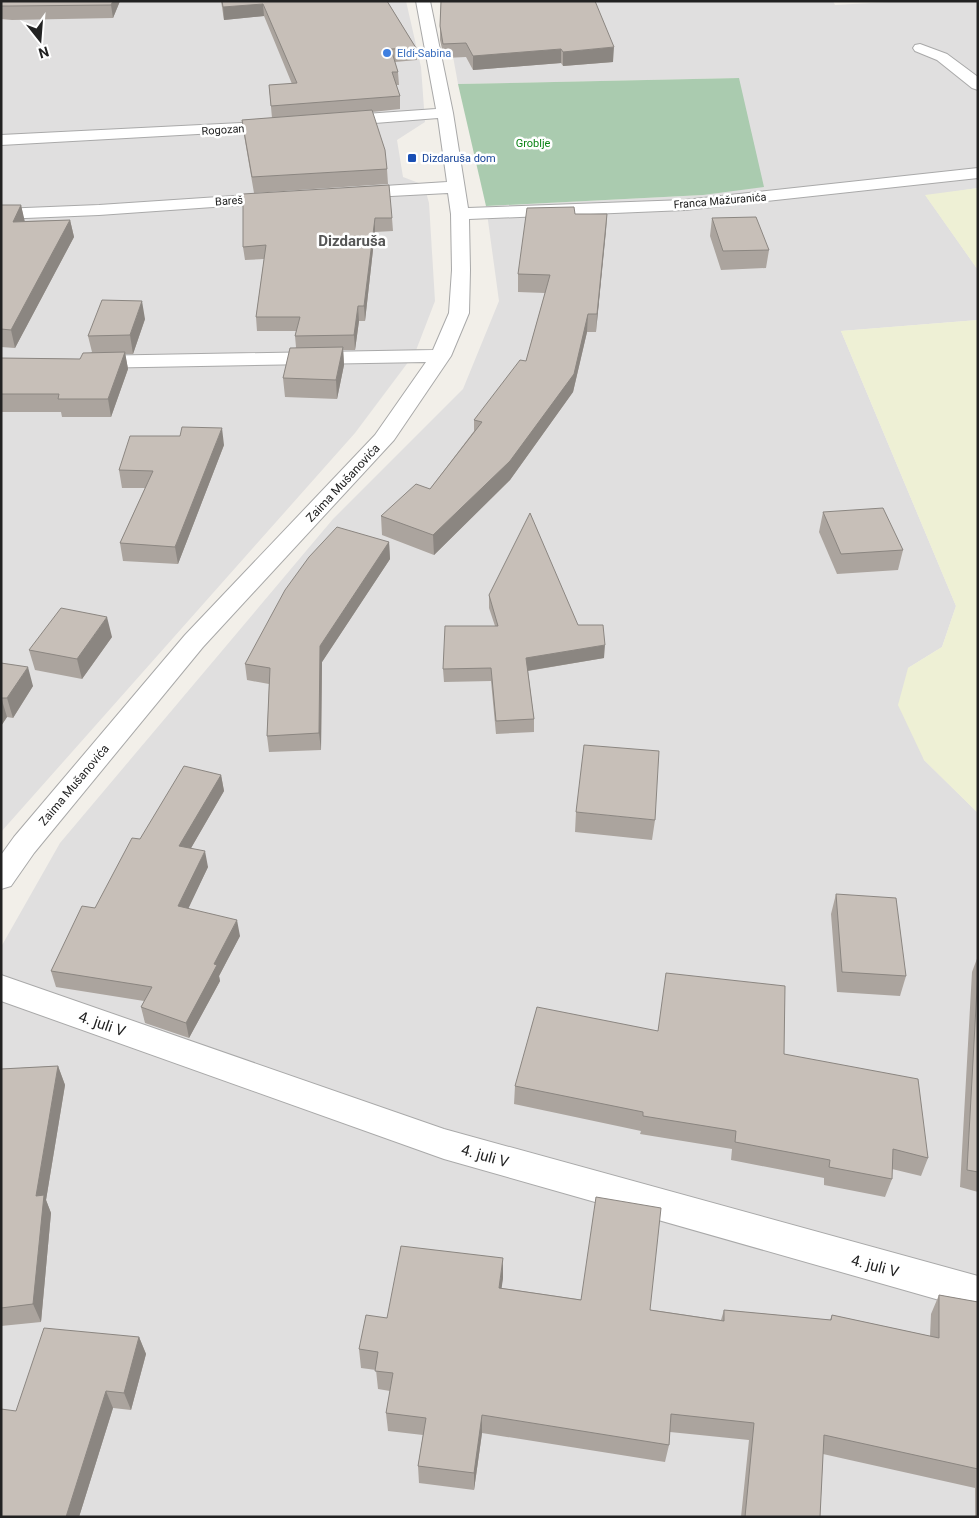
<svg xmlns="http://www.w3.org/2000/svg" width="979" height="1518" viewBox="0 0 979 1518" font-family="Roboto,sans-serif">
<style>
.residential{fill:#e0dfdf}
.farmland{fill:#eef0d5}
.cemetery{fill:#aacbaf}
.lines{fill:none;stroke-linecap:round;stroke-linejoin:round}
.minor-casing{stroke:#a9a9a9;stroke-width:2}
.minor{fill:#fff;fill-rule:evenodd}
.wall{fill:#aba49e}
.shaded-wall{fill:#8b8681}
.building{fill:#c7bfb8;stroke:#8b8681}
.shop-dot{fill:#3f7fe0;stroke:#fff;stroke-width:2}
.transit-dot{fill:#1a4fb4;stroke:#fff;stroke-width:2}
.labels{text-anchor:middle;dominant-baseline:central;stroke-width:5;stroke-linejoin:round;paint-order:stroke}
.far-shop-label{font-size:11px;fill:#366cbe;stroke:#fff;text-anchor:start}
.far-street-label{font-size:11px;fill:#222;stroke:#fff}
.far-park-label{font-size:11px;fill:#0c8416;stroke:#fff}
.far-transit-label{font-size:11px;fill:#164399;stroke:#fff;text-anchor:start}
.street-label{font-size:12px;fill:#222;stroke:#fff}
.far-district-label{font-size:15px;font-weight:bold;fill:#555;stroke:#fff}
.near-street-label{font-size:15px;fill:#222;stroke:#fff}
</style>
<rect width="100%" height="100%" fill="#f2efe9"/>
<path class="residential" d="M1,1H406L421,67L425,122L397,140L403,177L424,185L429,203L435,301L415,353L355,433L1,832Z
M443,1H833L835,5L906,1H978V188L926,196L978,270V320L841,331L956,606L942,647L908,668L924,760L978,813V1517H1V947L60,843L333,519L463,389L499,301L486,206L703,195L739,78L458,84Z"/>
<path class="farmland" d="M978,188V270L925,195Z
M978,320V813L924,760L898,705L908,668L942,647L956,606L841,331Z"/>
<path class="cemetery" d="M739,78L764,187L703,195L486,206L458,84Z"/>
<g class="lines">
<g class="minor-casing">
<path id="minor" d="M416,1H430L453,113L468,208L685,200L978,168V178L685,210L469,219L470,270L469,313L451,356L394,440L203,647L34,853L11,886L1,889V855L14,837L185,635L375,435L426,362L90,368L83,366L80,362L83,358L90,356L433,350L449,313L452,270L451,214L448,193L353,198L347,197L344,193L347,189L353,188L447,182L438,118L337,126L331,124L329,121L331,118L337,116L436,109Z
M920,44L947,54L978,77V90L972,88L937,60L915,51L913,48L915,45Z
M279,121L285,123L287,126L285,129L1,145V135Z
M280,193L286,194L289,198L286,202L99,215L1,219V209L99,205Z
M1,975L444,1129L978,1276V1311L444,1159L1,1001Z"/>
</g>
<use href="#minor" class="minor"/>
</g>
<path class="wall" d="M1,1H120L113,18L12,20L1,19Z
M221,1H387L416,48L417,60L395,62L398,72L399,85H396L400,96V109L372,112L387,169L388,184L254,193L244,135L242,120L272,118L269,85L292,84L264,16L224,20Z
M441,1L613,62L563,66L561,63L473,70L466,57L444,58L440,40V26Z
M243,194L392,218L393,231L375,232L365,321H359L355,350H343L344,365L337,399L285,397L283,378L296,347L295,336L296,331H257L256,317L264,259L245,260L243,247Z
M1,205H21L24,221L70,220L74,237L15,348L1,347Z
M575,214H607L596,332H587L573,392L510,480L434,555L382,535L381,516L430,489L474,431V420L526,361L545,293L518,292V274Z
M712,218L769,250L766,268L721,270L710,236Z
M145,319L133,354H125L128,369L111,417H62L61,412H1V358L80,359L92,352L88,336Z
M180,436L224,445L178,564L123,561L120,543L145,488H122L119,470Z
M823,512L903,550L898,570L837,574L819,532Z
M389,542L390,559L322,662L321,750L269,752L267,736L269,684L247,680L245,664Z
M489,595L578,625L604,658L528,671L534,719V732L496,734L491,681L444,682L443,669L495,626L489,608Z
M112,637L82,679L35,670L29,650Z
M1,663L33,686L13,718L7,717L1,726Z
M221,775L224,791L191,848L208,867L188,908L240,936L219,976L220,981L189,1038L145,1023L141,1007L144,1001L56,987L51,971L95,908L140,839Z
M576,812L655,820L652,840L575,832Z
M836,894L906,976L900,996L837,992L831,914Z
M978,956V1192L960,1187L972,972Z
M658,1031L784,1054L928,1158L921,1176L892,1169V1179L885,1197L824,1185V1178L731,1160L732,1149L640,1134L641,1131L514,1104L515,1086Z
M58,1066L65,1085L46,1200L51,1213L41,1322L1,1326V1069Z
M503,1278L501,1288L721,1320L724,1310L830,1320L832,1315L930,1336L931,1314L939,1295L978,1302V1517H975V1488L823,1454L820,1517H741L749,1440L670,1432L669,1445L665,1462L482,1433L474,1490L419,1483L418,1466L423,1435L388,1431L386,1413L390,1391L378,1389L376,1370L361,1368L359,1349L387,1318Z
M139,1337L146,1354L131,1410L113,1408L79,1517H1L16,1411Z"/>
<path class="shaded-wall" d="M113,1H120L113,18L111,5Z
M263,4L264,16L224,20L223,7Z
M614,47L613,62L563,66V52Z
M561,49V63L473,70V56Z
M21,205L25,222H13Z
M607,214L606,231L596,332L597,314Z
M375,218V232L365,321L364,306Z
M70,220L74,237L15,348L11,330Z
M142,301L145,319L133,354L130,335Z
M358,306L359,321L355,350L354,335Z
M588,314L587,332L573,392L510,480L434,555L433,535Z
M343,347L344,365L337,399L336,380Z
M125,352L128,369L111,417L108,399Z
M222,428L224,445L178,564L175,547Z
M389,542L390,559L322,662L321,750L319,733L320,646Z
M107,617L112,637L82,679L77,659Z
M605,645L604,658L526,671V658Z
M28,667L33,686L13,718L7,698Z
M1,697L7,717L1,726Z
M221,775L224,791L183,862L179,846Z
M205,851L208,867L182,922L178,906Z
M237,920L240,936L219,976L220,981L189,1038L186,1023L214,964Z
M58,1066L65,1085L46,1200L51,1213L41,1322L33,1304L36,1196Z
M503,1258V1278L499,1307V1288Z
M139,1337L146,1354L131,1410L124,1393Z
M106,1391L113,1408L79,1517H66Z
M482,1415V1433L474,1490V1473Z"/>
<path class="building" d="M1,1H113L111,5L9,6H1Z
M222,1H387L416,48L391,49L398,72H392L400,96L271,106L269,85L297,83L263,4L223,7Z
M441,1H595L614,47L563,52L561,49L473,56L466,43L443,44L440,26Z
M372,110L385,150L387,169L252,177L242,120Z
M389,185L392,218H375L364,306H358L354,335L295,336L300,317H256L266,245L243,247V194Z
M1,205H21L13,222L70,220L11,330L1,329Z
M574,207L575,214H607L597,314H588L574,374L510,461L433,535L381,516L416,484L430,489L482,422L474,420L520,360L526,361L550,275L518,274L527,208Z
M756,217L769,250L723,251L712,218Z
M102,300L142,301L130,335L88,336Z
M343,347L336,380L283,378L290,348Z
M125,352L108,399H58L59,394H1V358L80,359L83,353Z
M182,427L222,428L175,547L120,543L153,471L119,470L130,436H180Z
M883,508L903,550L841,554L823,512Z
M530,513L578,625H603L605,645L526,658L534,719L496,721L491,668L443,669L445,626H498L489,595Z
M337,527L389,542L320,646L319,733L267,736L270,668L245,664L285,590L309,557Z
M61,608L107,617L77,659L29,650Z
M1,663L28,667L7,698H1Z
M584,745L659,751L655,820L576,812Z
M184,766L221,775L179,846L205,851L178,906L237,920L214,964L217,965L186,1023L141,1007L152,987L51,971L82,906L95,908L132,838L140,839Z
M836,894L896,898L906,976L842,972Z
M978,970V1172L967,1170Z
M666,973L785,986L784,1054L918,1079L928,1158L893,1149L892,1179L829,1167L830,1160L735,1142L736,1131L643,1116V1112L515,1086L537,1007L658,1031Z
M58,1066L36,1196L44,1195L33,1304L1,1308V1069Z
M596,1197L661,1208L650,1310L724,1321V1310L831,1320L832,1315L939,1338V1295L978,1302V1469L824,1435L820,1517H745L754,1423L671,1414L669,1445L482,1415L474,1473L418,1466L426,1418L386,1413L393,1373L375,1371L378,1352L359,1349L366,1315L387,1318L401,1246L503,1258L499,1288L581,1300Z
M44,1328L139,1337L124,1393L106,1391L66,1517H1V1409L16,1411Z"/>
<circle class="shop-dot" cx="387" cy="53" r="5"/>
<rect class="transit-dot" x="407" y="153" width="10" height="10" rx="2.5"/>
<g class="labels">
<g class="far-shop-label">
<text x="397" y="53">Eldi-Sabina</text>
</g>
<g class="far-street-label">
<text transform="translate(223 130) rotate(-4)">Rogozan</text>
<text transform="translate(229 201) rotate(-4)">Bareš</text>
<text transform="translate(720 201) rotate(-5)">Franca Mažuranića</text>
</g>
<g class="far-park-label">
<text x="533" y="143">Groblje</text>
</g>
<g class="far-transit-label">
<text x="422" y="158">Dizdaruša dom</text>
</g>
<g class="street-label">
<text transform="translate(343 483) rotate(-47)">Zaima Mušanovića</text>
<text transform="translate(74 785) rotate(-50)">Zaima Mušanovića</text>
</g>
<g class="far-district-label">
<text x="352" y="241">Dizdaruša</text>
</g>
<g class="near-street-label">
<text transform="translate(102 1024) rotate(19)">4. juli V</text>
<text transform="translate(485 1156) rotate(16)">4. juli V</text>
<text transform="translate(875 1266) rotate(15)">4. juli V</text>
</g>
</g>
<rect width="979" height="1518" fill="none" stroke="#222222" stroke-width="5"/>
<g transform="translate(40 40) rotate(163)" stroke="#ffffff" stroke-width="4" paint-order="stroke">
<path d="M0-4L9 19L0 12L-9 19Z" fill="#222222"/>
<text y="-8" font-size="14" font-weight="bold" text-anchor="middle" fill="#222222">N</text>
</g>
</svg>
